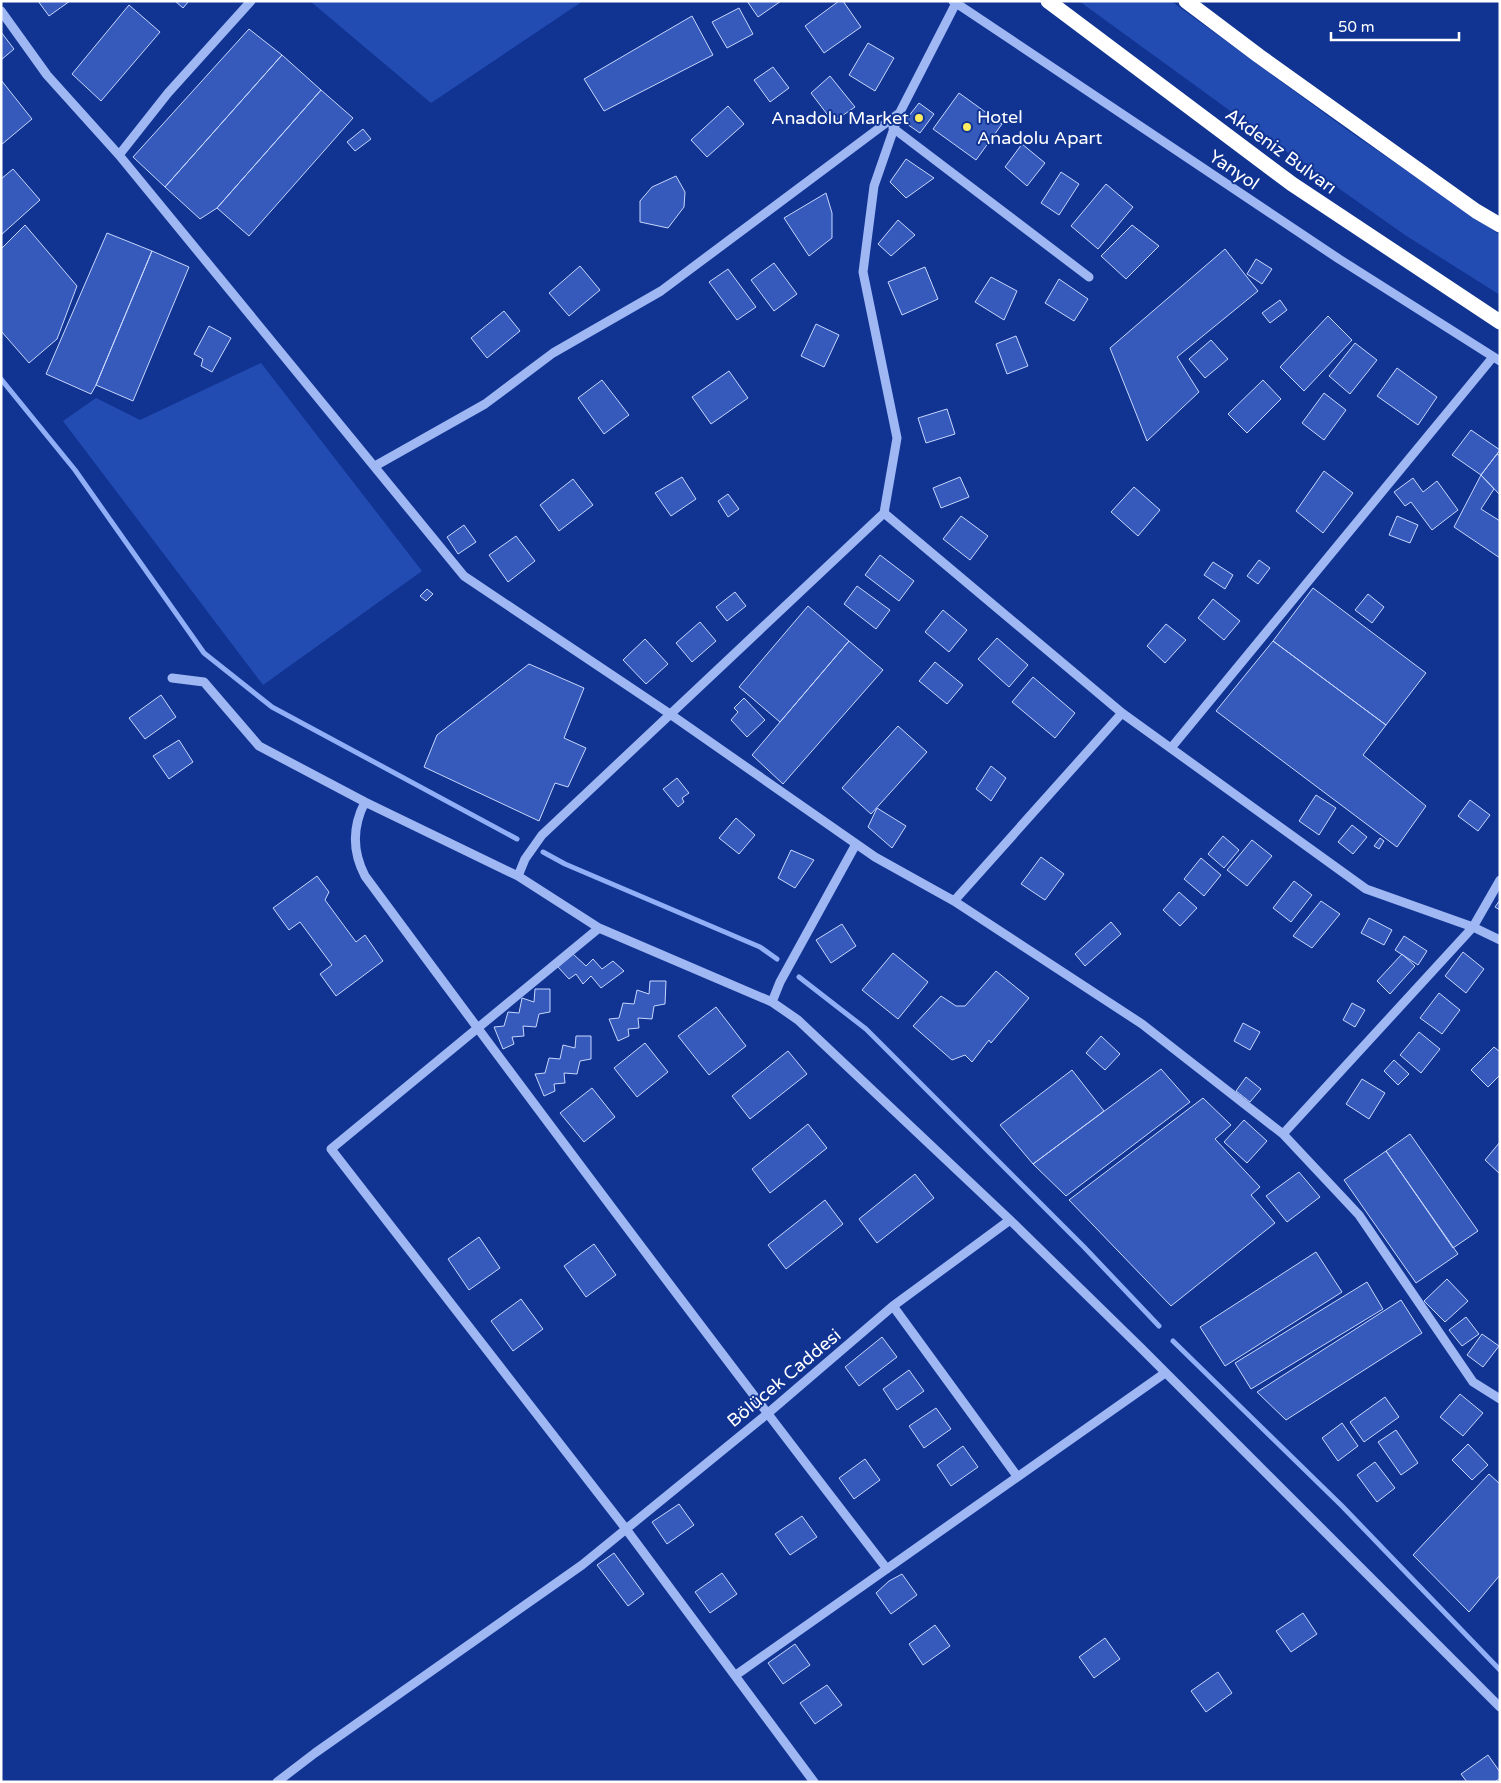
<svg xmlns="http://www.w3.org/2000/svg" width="1501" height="1783" viewBox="0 0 1501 1783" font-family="'Varela Round',sans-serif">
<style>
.green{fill:#234cb3}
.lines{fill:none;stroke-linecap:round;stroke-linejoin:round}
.stream{stroke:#91aff6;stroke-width:5}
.building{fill:#355abb;stroke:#c7d6fd}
.minor{stroke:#9fb7f3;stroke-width:9}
.highway{stroke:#fff;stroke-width:15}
.poi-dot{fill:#ffec61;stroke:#113493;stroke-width:2}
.labels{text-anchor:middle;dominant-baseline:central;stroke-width:4;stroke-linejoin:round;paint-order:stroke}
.poi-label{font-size:18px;fill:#fff;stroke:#113493;text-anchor:start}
.street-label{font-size:18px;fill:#fff;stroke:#113493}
</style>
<rect width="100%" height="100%" fill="#113493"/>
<path class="green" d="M310,1H583L431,103Z
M1079,1H1171L1346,129L1500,235V295L1405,235L1280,147Z
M261,363L422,571L263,685L63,421L96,398L140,420Z"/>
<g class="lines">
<path class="stream" d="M1,379L75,470L204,653L272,707L517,839
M543,852L565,864L760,947L777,959
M799,977L866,1029L1084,1247L1159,1326
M1173,1341L1342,1506L1500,1670"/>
</g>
<path class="building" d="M38,1H70L49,16Z
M175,1H189L183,8Z
M747,1H781L758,17Z
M839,1H843L861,27L824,53L805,26Z
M129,5L160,32L101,101L72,74Z
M739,8L753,34L727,48L712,22Z
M692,16L713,55L604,111L584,79Z
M249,29L282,55L165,187L133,157Z
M1,32L14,49L1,60Z
M868,43L894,58L875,91L849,75Z
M282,55L321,90L217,208L200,219L165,187Z
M773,67L789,88L770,102L754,80Z
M830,76L855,107L833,122L811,93Z
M1,80L32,119L1,145Z
M321,90L353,118L249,236L217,208Z
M959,93L1002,124L976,160L933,129Z
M919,103L934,114L920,133L904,122Z
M728,106L744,124L707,157L691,140Z
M363,129L371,139L355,151L347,142Z
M1022,144L1045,163L1027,186L1005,167Z
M906,159L934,178L906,198L890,182Z
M13,169L40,200L1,235V179Z
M1061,172L1079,184L1059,215L1041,203Z
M676,176L685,192L684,207L668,228L640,222V201L652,187Z
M1106,184L1133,207L1098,249L1071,226Z
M826,193L832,213V238L809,256L784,218Z
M898,220L915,235L891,256L878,244Z
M25,225L77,286L57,339L29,363L1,331V249Z
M1132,225L1159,246L1126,279L1101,256Z
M107,233L152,251L96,385L91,394L46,374Z
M1225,249L1258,291L1177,357L1199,392L1147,441L1110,348Z
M152,251L189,267L133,401L96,385Z
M1256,259L1272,269L1262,284L1247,274Z
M774,263L797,294L774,311L751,280Z
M580,266L600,290L569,316L549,293Z
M925,267L938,299L902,315L888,282Z
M728,269L756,307L737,320L709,282Z
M991,277L1017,291L1004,320L975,302Z
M1059,279L1088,299L1074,321L1045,303Z
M1280,300L1287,310L1270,323L1262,313Z
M504,311L520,331L487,358L471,338Z
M1328,316L1352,340L1304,391L1280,367Z
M816,324L839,335L824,367L801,356Z
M209,326L231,338L212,372L201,366L203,359L194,354Z
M1016,336L1028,366L1007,374L996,344Z
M1211,340L1228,359L1205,378L1189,359Z
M1355,343L1377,360L1350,394L1329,376Z
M1397,368L1437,397L1418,425L1377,396Z
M729,371L748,398L711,424L692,397Z
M602,380L629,415L604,434L578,398Z
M1263,380L1281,399L1247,433L1228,414Z
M1324,393L1346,410L1324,440L1302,423Z
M947,409L955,434L926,443L918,418Z
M1471,430L1500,450L1481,475L1452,455Z
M1497,454L1500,456V495L1481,475Z
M1324,471L1353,493L1323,533L1296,511Z
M1481,475L1494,489L1481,509L1500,521V558L1454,527Z
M682,477L696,499L671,516L655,493Z
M960,477L969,497L941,508L933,488Z
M1413,478L1423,492L1437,481L1458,510L1432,530L1411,502L1405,506L1394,492Z
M573,479L593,505L559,531L540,505Z
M1134,487L1160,510L1138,536L1111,512Z
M728,494L739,509L728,517L718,501Z
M961,516L988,536L970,560L943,539Z
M1397,516L1418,525L1410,543L1389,535Z
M464,525L476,542L458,554L447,537Z
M516,536L535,561L508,582L489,555Z
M880,555L914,581L899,601L865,575Z
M1259,560L1270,568L1258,584L1247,576Z
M1213,562L1233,575L1225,589L1204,575Z
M857,586L890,610L876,629L844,604Z
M1313,588L1426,673L1386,725L1273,641Z
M427,589L433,594L426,601L420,596Z
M735,592L746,606L727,621L716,607Z
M1368,594L1384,607L1372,623L1355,610Z
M1213,599L1240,621L1224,640L1198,618Z
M808,606L849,641L780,722L739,687Z
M943,610L967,630L949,652L925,632Z
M700,622L716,641L692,662L676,643Z
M1166,624L1186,640L1165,663L1147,646Z
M997,638L1028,665L1009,687L978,659Z
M645,639L668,664L646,684L623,660Z
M849,641L883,670L783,784L752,755Z
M1273,641L1386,725L1363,755L1426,806L1397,847L1216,711Z
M935,662L963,685L947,704L919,681Z
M529,664L584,688L564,738L586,748L568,787L555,783L539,821L424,767L437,735Z
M1033,677L1075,713L1055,738L1012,702Z
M161,695L176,717L145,739L129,718Z
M744,698L765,720L747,737L731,720L738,712L734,708Z
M898,726L927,752L871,814L842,788Z
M179,740L193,762L169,779L153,756Z
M991,766L1006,778L991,801L976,789Z
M677,778L689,793L682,798L684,802L678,807L663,789Z
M1316,795L1336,808L1319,835L1299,821Z
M1470,800L1490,815L1478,831L1458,816Z
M877,808L906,826L892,848L868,827Z
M736,818L755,835L739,854L719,838Z
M1352,825L1367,837L1353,854L1338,842Z
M1223,836L1239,850L1224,868L1208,854Z
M1380,838L1384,841L1379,849L1374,846Z
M1252,840L1272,856L1247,886L1227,870Z
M791,850L814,860L795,888L778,878Z
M1041,857L1064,874L1045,900L1021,884Z
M1201,858L1221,875L1204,896L1184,879Z
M317,876L329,892L325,900L356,942L365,935L383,961L336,996L320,974L332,965L300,922L289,930L273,908Z
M1294,881L1312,895L1291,922L1273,908Z
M1179,892L1197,908L1180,926L1163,910Z
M1500,900V910L1495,907Z
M1321,901L1340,914L1312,948L1293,936Z
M1369,918L1392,930L1384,945L1361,933Z
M1111,922L1121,934L1085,966L1075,954Z
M842,924L856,946L831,963L816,940Z
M1404,936L1427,951L1418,965L1395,950Z
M1463,952L1484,969L1466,993L1445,976Z
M893,953L928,982L898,1019L862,990Z
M573,954L586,966L593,959L602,969L613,961L624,971L601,988L591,976L583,984L576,974L569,979L558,967Z
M1402,954L1415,966L1390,994L1377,981Z
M996,971L1029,998L991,1043L989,1040L972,1062L965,1055L952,1060L913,1026L941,996L956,1006H965Z
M650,981H666L665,1004L654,1006L652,1019L638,1018L639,1028L628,1029L629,1036L618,1041L609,1019L619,1018L623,1003L634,1004L637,990L649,994Z
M535,989H550V1012L539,1014L536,1027L523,1026L524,1036L512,1037L514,1044L503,1049L494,1027L504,1026L508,1012L519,1013L522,998L534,1002Z
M1439,993L1460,1010L1442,1034L1420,1018Z
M1352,1003L1365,1010L1355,1027L1343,1020Z
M716,1007L746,1046L709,1075L678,1036Z
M1243,1023L1260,1032L1250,1050L1234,1041Z
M1419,1032L1440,1049L1421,1073L1400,1055Z
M576,1036H591V1059L580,1061L577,1074L564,1073L565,1083L554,1084L555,1091L544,1096L535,1074L545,1073L549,1058L560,1059L563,1045L575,1048Z
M1101,1036L1120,1054L1105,1070L1086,1053Z
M645,1043L668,1072L637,1097L614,1068Z
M1494,1047L1500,1052V1075L1488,1087L1471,1070Z
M788,1051L807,1074L750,1119L732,1096Z
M1394,1060L1409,1074L1398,1085L1384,1071Z
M1161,1069L1190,1102L1066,1196L1033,1164Z
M1072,1070L1104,1111L1033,1164L1000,1125Z
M1246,1077L1261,1089L1250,1102L1236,1091Z
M1362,1079L1385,1093L1369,1119L1346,1104Z
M592,1088L615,1117L584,1142L560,1113Z
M1203,1098L1231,1125L1215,1139L1260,1187L1251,1195L1275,1223L1171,1306L1069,1200Z
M1244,1120L1267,1141L1247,1163L1224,1142Z
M808,1124L827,1148L770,1193L752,1169Z
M1410,1134L1478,1231L1453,1248L1386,1151Z
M1500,1142V1174L1485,1160Z
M1386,1151L1458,1254L1416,1283L1344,1180Z
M1299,1172L1320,1197L1287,1222L1266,1196Z
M915,1174L934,1198L877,1243L859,1219Z
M825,1200L843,1224L786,1269L768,1245Z
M479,1237L500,1268L469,1290L448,1259Z
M594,1244L616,1275L586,1297L564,1266Z
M1316,1252L1342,1292L1225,1366L1200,1327Z
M1447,1279L1468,1301L1445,1322L1424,1301Z
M1367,1282L1383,1309L1251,1389L1235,1363Z
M521,1299L543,1329L513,1351L491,1321Z
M1401,1300L1422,1333L1286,1420L1257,1392Z
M1466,1317L1479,1334L1462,1346L1449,1330Z
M1482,1334L1499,1346L1483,1367L1467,1355Z
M882,1337L897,1357L859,1386L845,1367Z
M909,1370L924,1391L897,1410L883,1389Z
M1460,1394L1483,1413L1463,1436L1440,1417Z
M1385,1397L1399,1417L1364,1442L1350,1422Z
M936,1408L951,1429L924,1448L909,1426Z
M1342,1423L1358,1446L1338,1461L1322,1438Z
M1396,1430L1418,1463L1401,1475L1378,1442Z
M1468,1444L1488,1465L1472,1480L1452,1460Z
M963,1446L978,1467L951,1486L937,1465Z
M865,1459L880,1480L854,1499L839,1478Z
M1375,1462L1395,1488L1377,1502L1357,1475Z
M1489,1474L1500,1484V1575L1469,1612L1413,1555Z
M679,1504L694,1525L667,1544L652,1522Z
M802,1516L817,1537L790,1555L775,1534Z
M614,1553L644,1594L628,1606L597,1565Z
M722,1573L737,1594L710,1613L695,1592Z
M902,1574L917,1595L891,1614L876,1593L889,1581Z
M1303,1613L1317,1634L1291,1652L1276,1631Z
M935,1625L950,1646L923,1665L909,1644Z
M1105,1638L1120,1659L1094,1678L1079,1657Z
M795,1644L810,1665L783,1684L768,1663Z
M1218,1672L1232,1693L1206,1712L1191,1691Z
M827,1685L842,1705L815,1724L800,1703Z
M1488,1755L1500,1772V1778L1495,1782H1467L1461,1774Z"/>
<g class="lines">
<path class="minor" d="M953,1L1339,259L1500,361
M1,11L47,75L119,155L464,576L670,714L875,857L954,901L1142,1024L1283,1134L1359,1215L1473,1382L1500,1399
M893,128L1089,277
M119,155L168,93L251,1
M375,466L485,404L553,353L661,291L898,114
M884,513L1122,713L1366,889L1473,927L1500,940
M172,678L204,682L259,746L365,802L518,876L599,928
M1171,748L1493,357
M365,802C352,827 352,851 365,876C537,1109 710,1340 887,1569
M518,876L525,859L542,835L884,513L897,438L863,272L874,186L899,114L956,3L958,1
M954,901L1122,713
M772,1002L780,982L856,844
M1283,1134L1473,927L1500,880
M893,1306L1017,1476
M736,1675L1165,1373
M277,1782L315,1753L582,1565L767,1414L893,1306L1010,1220
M814,1782L626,1529L331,1149L599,928L772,1002L798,1020L1010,1220L1142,1349L1500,1707"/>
<path class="highway" d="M1048,1L1292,184L1500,322
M1186,1L1259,56L1476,211L1500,225"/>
</g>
<g class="poi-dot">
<circle cx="919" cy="118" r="5"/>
<circle cx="967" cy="127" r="5"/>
</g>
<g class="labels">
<g class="poi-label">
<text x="977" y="117">Hotel<tspan x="977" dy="21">Anadolu Apart</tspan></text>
<text x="909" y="118" text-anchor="end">Anadolu Market</text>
</g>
<g class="street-label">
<text transform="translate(1281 151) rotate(36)">Akdeniz Bulvarı</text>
<text transform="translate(1234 170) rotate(34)">Yanyol</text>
<text transform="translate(784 1378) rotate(-40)">Bölücek Caddesi</text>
</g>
</g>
<rect width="1501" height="1783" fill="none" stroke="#ffffff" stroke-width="5"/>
<path d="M1331 32v8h128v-8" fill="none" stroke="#ffffff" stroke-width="2.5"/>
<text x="1338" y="32" font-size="15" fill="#ffffff" stroke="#113493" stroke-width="4" paint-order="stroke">50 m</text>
</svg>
